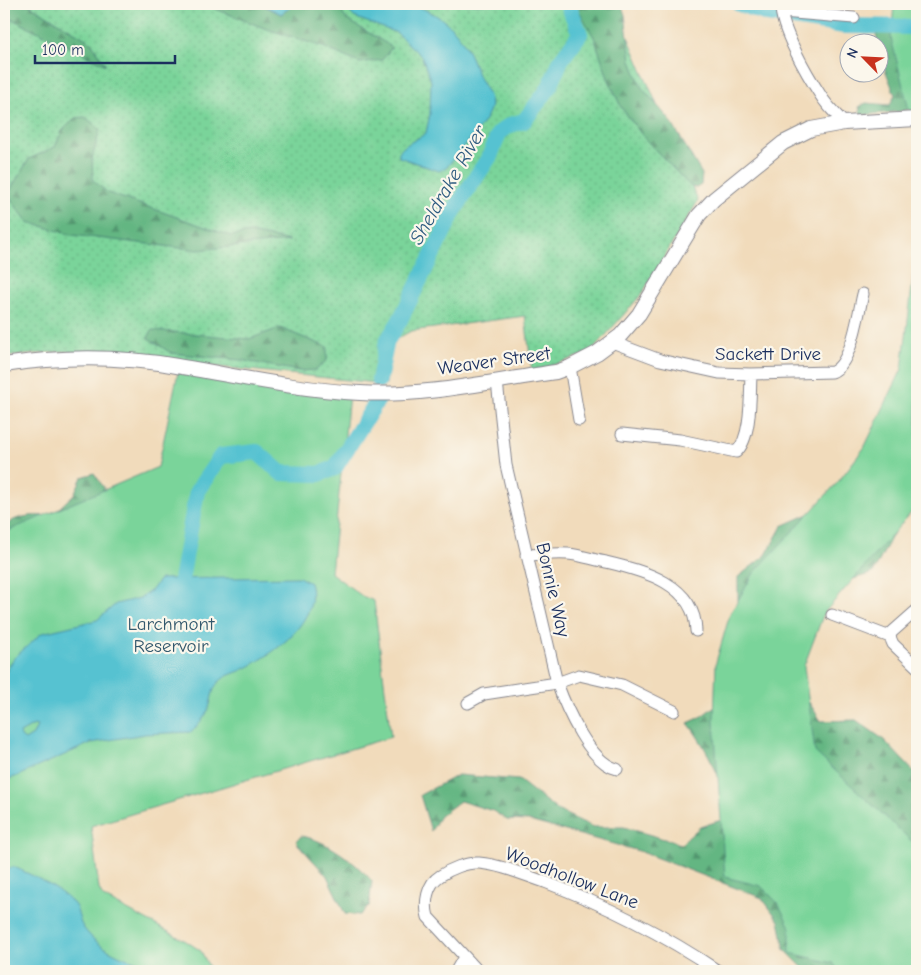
<svg xmlns="http://www.w3.org/2000/svg" width="921" height="975" viewBox="0 0 921 975" font-family="'Comic Neue',sans-serif">
<style>
.grass{fill:url(#grass-dots);stroke:#4a827c}
.forest{fill:url(#forest-firs);stroke:#3f7270}
.park{fill:#7ad49a;stroke:#4a827c}
.water{fill:#57c2d1;stroke:#397898;fill-rule:evenodd}
.lines{fill:none;stroke-linecap:round;stroke-linejoin:round}
.river{stroke:#57c2d1;stroke-width:16}
.minor-casing{stroke:#86858c;stroke-width:13}
.major-casing{stroke:#86858c;stroke-width:16}
.minor{stroke:#fff;stroke-width:11}
.major{stroke:#fff;stroke-width:14}
.labels{text-anchor:middle;dominant-baseline:central;stroke-width:4.5;stroke-linejoin:round;paint-order:stroke}
.street-label{font-size:19px;fill:#1b2f5e;stroke:#fbf7ec}
.park-label{font-size:19px;fill:#33586d;stroke:#fbf7ec}
.water-label{font-size:20px;font-style:italic;fill:#2d5b80;stroke:#fbf7ec}
</style>
<defs>
<pattern id="grass-dots" width="8" height="8" patternUnits="userSpaceOnUse" patternTransform="scale(1.25)"><rect width="8" height="8" fill="#7ad49a"/><path d="M2 2h.1M6 6h.1" fill="none" stroke="#69b687" stroke-width="1.8" stroke-linecap="round"/></pattern>
<pattern id="forest-firs" width="22" height="20" patternUnits="userSpaceOnUse" patternTransform="scale(1.25)"><rect width="22" height="20" fill="#63b682"/><path d="M5 1l3.5 6h-7zM16 11l3.5 6h-7z" fill="#51946e"/></pattern>
</defs>
<rect width="100%" height="100%" fill="#fbf7ec"/>
<filter id="ink" filterUnits="userSpaceOnUse"><feTurbulence type="fractalNoise" baseFrequency=".02" numOctaves="2"/><feDisplacementMap in="SourceGraphic" scale="10" xChannelSelector="R" yChannelSelector="G"/><feConvolveMatrix kernelMatrix="1 2 1 2 8 2 1 2 1" color-interpolation-filters="sRGB"/></filter>
<filter id="wash" filterUnits="userSpaceOnUse"><feTurbulence type="fractalNoise" baseFrequency=".0096" numOctaves="4" result="noise"/><feDisplacementMap in="SourceGraphic" scale="20" xChannelSelector="R" yChannelSelector="G"/><feGaussianBlur stdDeviation="1.12" result="paint"/><feColorMatrix in="noise" values="0 0 0 0 0 0 0 0 0 0 0 0 0 0 0 0 0 1.4 0 .05"/><feComposite in="paint" operator="in"/></filter>
<g filter="url(#wash)">
<rect width="100%" height="100%" fill="#f1dbbb"/>
<path class="grass" d="M4,4H614L698,201L641,295L591,352L532,372L525,316L411,331L393,341L386,384L63,351L4,357Z"/>
<path class="forest" d="M4,4H28L91,42L106,65L14,20L4,17Z
M203,4H261L281,14L295,4H339L337,5L346,19L392,47L382,60L359,63L323,47L264,28Z
M575,4H621L625,15L631,61L642,88L670,120L702,174L701,185L696,188L690,186L645,139L621,107L608,78L594,37Z
M911,31L917,106L904,111L861,115L859,107L866,103L890,105L895,95L879,54L876,33Z
M85,117L100,129L92,159L93,180L108,193L231,236L250,233L289,241L198,250L72,235L28,222L7,195L29,159L55,147L62,131L75,118Z
M280,328L327,347V360L316,370L299,371L240,360L171,353L148,338L152,330L249,339Z
M94,473L104,488L101,500L4,566C4,556 0,539 4,530C10,514 38,515 51,516L74,494L82,477Z
M822,508L906,509L873,573L840,583L824,596L794,679L821,721L856,720L883,739L917,775V971L805,970L785,950L779,921L762,898L639,851L529,821L507,820L493,811L460,801L440,816L431,831L420,795L458,775L519,780L557,810L593,827H624L681,844L700,827L727,818C728,787 706,747 688,723L699,718L723,700L738,608V577L766,555L782,526Z
M301,836C327,840 355,862 372,881L369,906L360,915L345,914L327,876L296,842Z"/>
<path class="park" d="M894,4H917V113L910,114L891,38Z
M917,246V506L824,613L804,666L815,752L917,846V971H839L833,963L790,953V927L778,903L761,886L725,877L714,721L716,662L730,614L754,573L838,482L864,448L902,369Z
M178,372L349,395L331,573L362,596L374,601L391,737L91,826L99,889L103,897L186,941L201,951L211,971H4V540L10,530L158,467Z"/>
<path class="water" d="M261,4H295L281,14Z
M349,4C363,4 397,0 410,4C450,17 464,36 478,75C482,86 494,97 490,109C484,127 459,151 447,167L439,171L399,157V152C406,143 417,140 426,133L430,114L431,81L422,57L397,33L354,17L346,7Z
M299,577L310,583C322,621 271,656 242,670C233,674 225,675 218,683C212,689 212,699 209,708C205,718 198,725 191,732L145,734L91,743L15,777L4,780V675L14,658L42,633L97,620L116,604L140,598L152,590L160,579ZM34,725L37,726L33,735L25,740L21,737L20,733Z
M14,867C34,876 57,887 73,903C79,909 78,920 83,927C101,953 134,963 163,967L165,971H4V870Z"/>
<g class="lines">
<path class="river" d="M739,4L767,14L844,26L917,27
M379,380L387,341L399,322L455,209L490,156L499,133L510,125L524,121L549,88L561,60L580,34L568,4
M181,580L197,491L221,456L257,452L281,473L319,474L335,468L379,398"/>
</g>
</g>
<g filter="url(#ink)">
<g class="lines">
<g class="minor-casing">
<path id="minor" d="M781,4C779,27 808,76 821,96C827,106 836,114 844,123
M782,12L854,18
M612,342L660,360L719,373L751,374L832,372C852,364 858,314 863,294
M570,367L579,420
M497,381L506,465L557,683C566,708 590,763 617,769
M622,434L680,440L736,452C752,438 750,394 751,374
M526,555C540,555 554,553 568,554C581,555 594,560 606,562C644,571 695,584 696,631
M832,615L890,637L893,644L917,667
M890,637L891,633L917,610
M468,703L484,694L557,683L579,675L622,685L674,711
M456,971L464,957
M478,971L428,917C424,903 427,884 440,876C450,869 467,862 479,863C502,865 524,875 545,882C608,906 663,934 718,971"/>
</g>
<g class="major-casing">
<path id="major" d="M4,365C61,356 120,356 177,366C237,376 299,390 360,393C425,397 492,381 556,372L570,367L597,353L620,336L639,314L699,215L714,199L783,143L811,129L844,123L917,119"/>
</g>
<use href="#minor" class="minor"/>
<use href="#major" class="major"/>
</g>
</g>
<g class="labels">
<g class="street-label">
<text x="768" y="354">Sackett Drive</text>
<text transform="translate(494 361) rotate(-8)">Weaver Street</text>
<text transform="translate(553 590) rotate(77)">Bonnie Way</text>
<text transform="translate(572 878) rotate(21)">Woodhollow Lane</text>
</g>
<g class="park-label">
<text x="171" y="624">Larchmont<tspan x="171" dy="22">Reservoir</tspan></text>
</g>
<g class="water-label">
<text transform="translate(448 185) rotate(-60)">Sheldrake River</text>
</g>
</g>
<rect width="921" height="975" fill="none" stroke="#fbf7ec" stroke-width="20"/>
<g transform="translate(864 58) rotate(294)"><circle r="24" fill="#fbf7ec" stroke="#a1a7b3"/>
<path d="M0-4L9 19L0 12L-9 19Z" fill="#c8321e"/>
<text y="-8" font-size="14" font-weight="bold" text-anchor="middle" fill="#1b2f5e">N</text>
</g>
<path d="M35 55v8h140v-8" fill="none" stroke="#1b2f5e" stroke-width="2.5"/>
<text x="42" y="55" font-size="15" fill="#1b2f5e" stroke="#fbf7ec" stroke-width="4" paint-order="stroke">100 m</text>
</svg>
